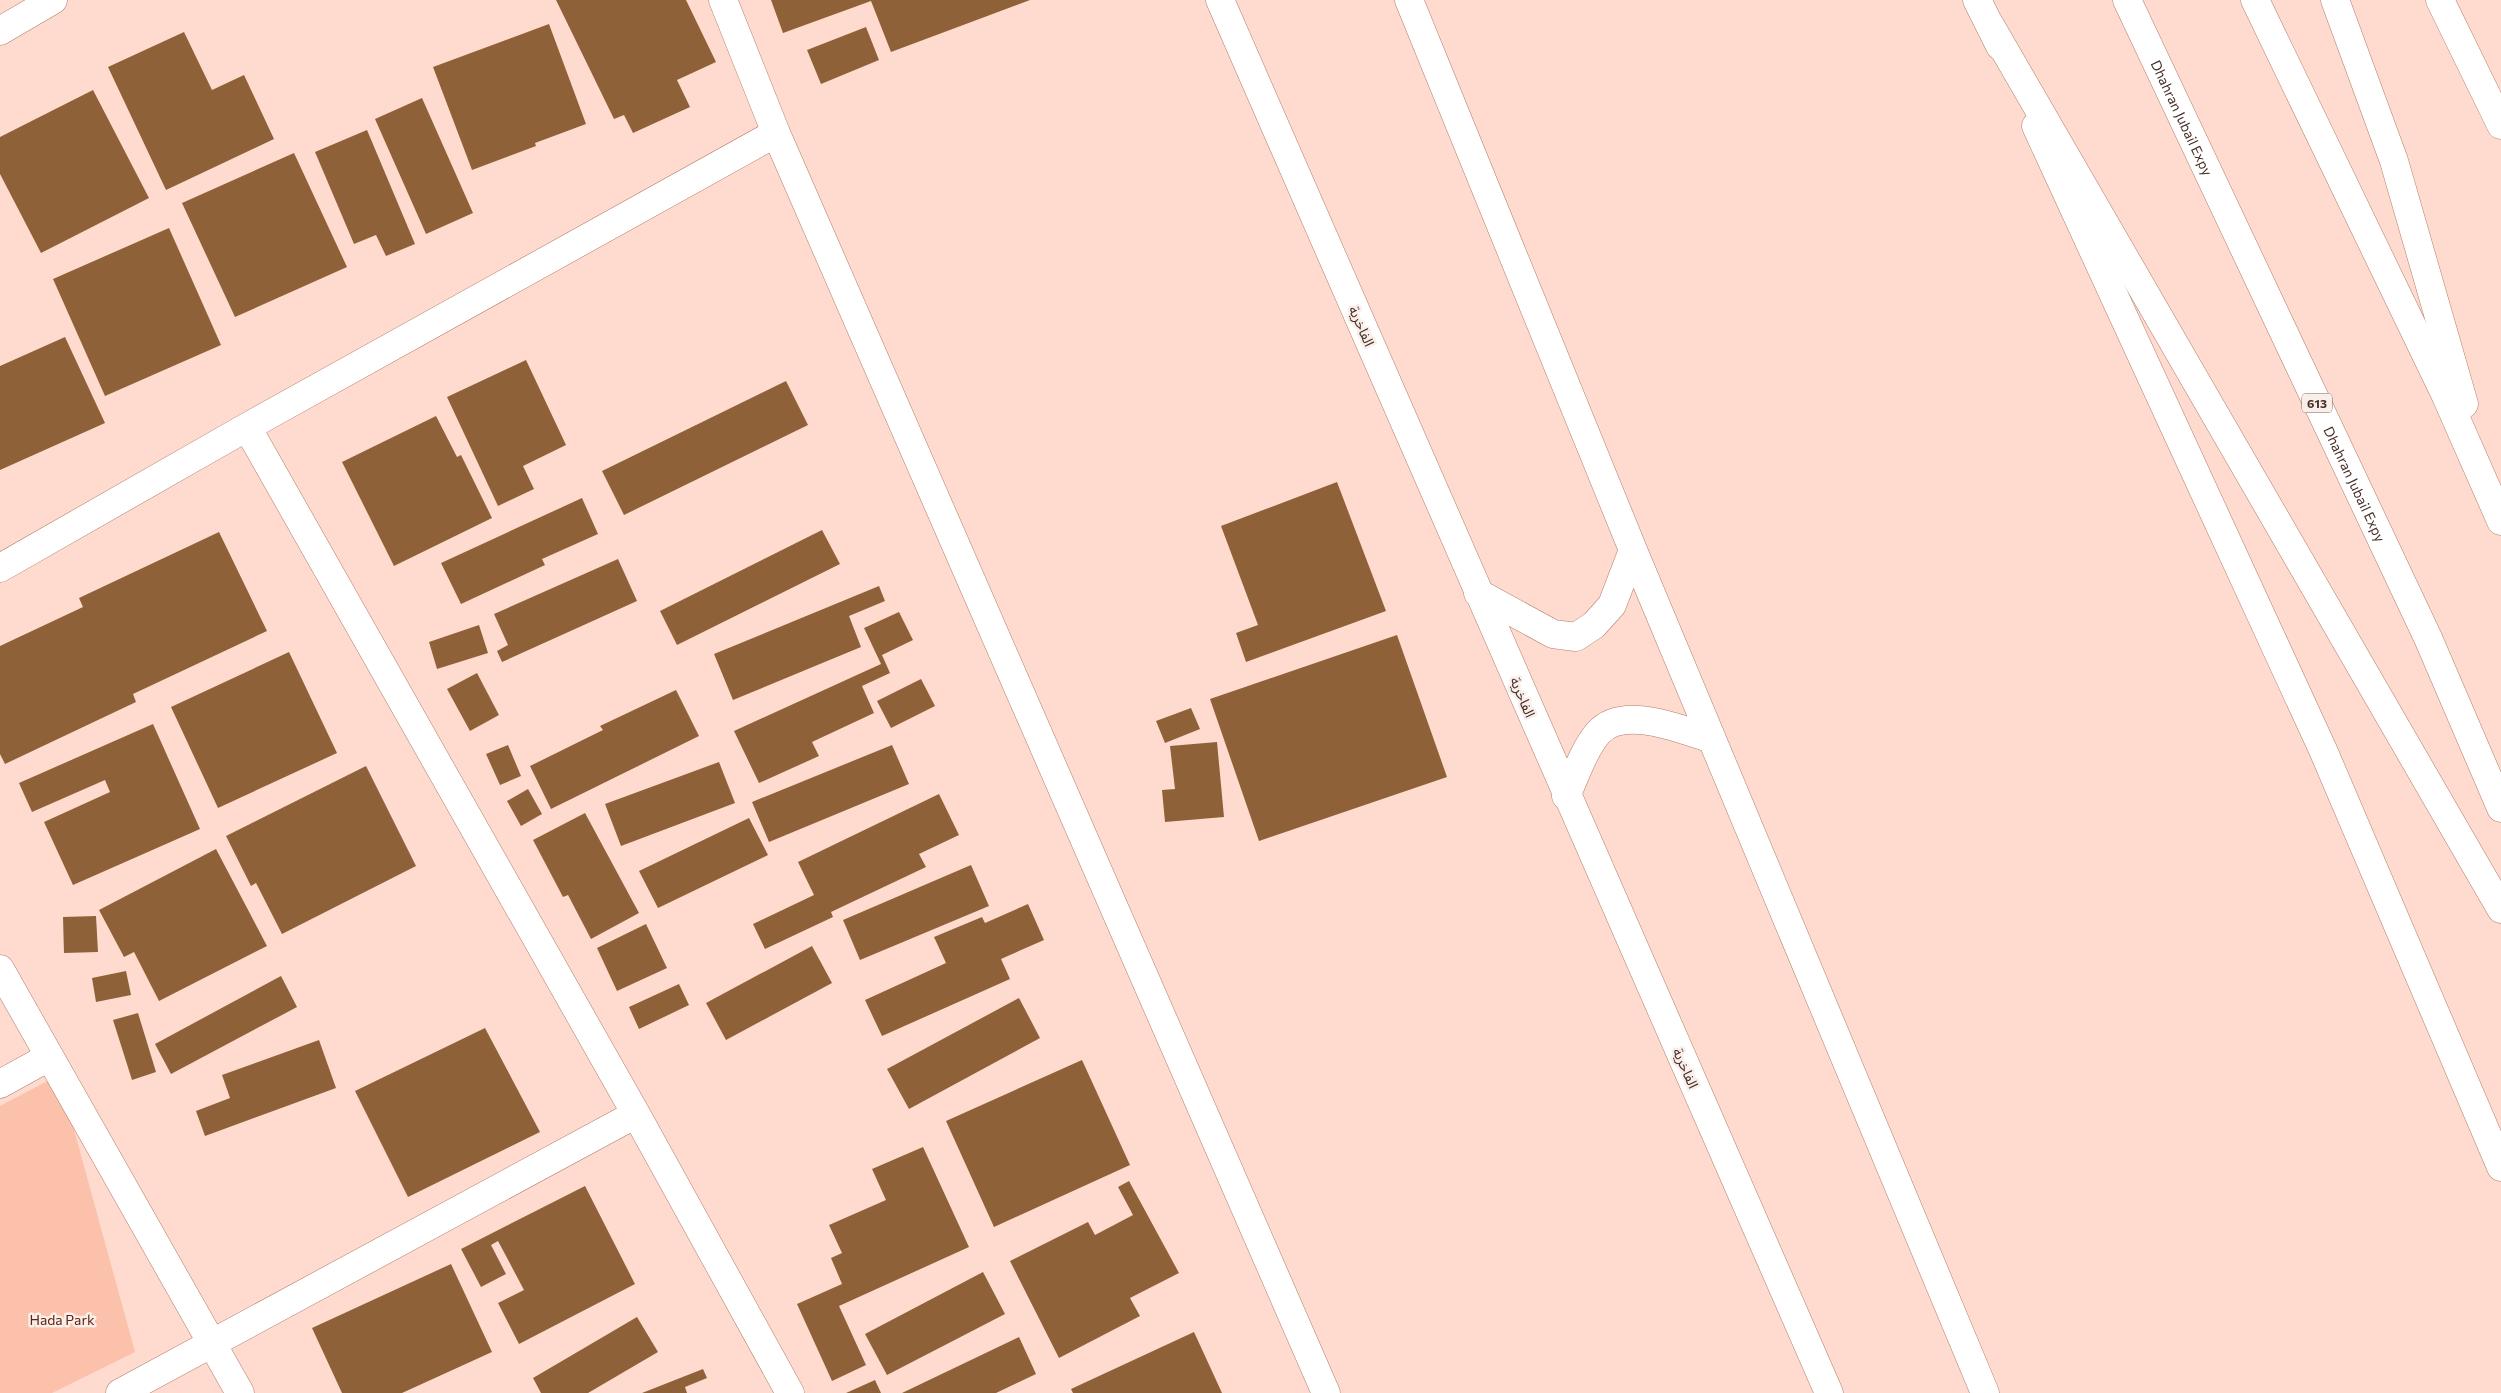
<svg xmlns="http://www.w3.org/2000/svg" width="2501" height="1393" viewBox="0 0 2501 1393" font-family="Commissioner,'Noto Sans Arabic',sans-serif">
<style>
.green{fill:#fbc1ab}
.building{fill:#8f6138}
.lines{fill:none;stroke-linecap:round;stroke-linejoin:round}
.street-casing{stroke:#b27d69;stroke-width:29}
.secondary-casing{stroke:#b27d69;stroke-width:29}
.primary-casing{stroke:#b27d69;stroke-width:29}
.highway-casing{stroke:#b27d69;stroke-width:29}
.street{stroke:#fff;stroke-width:28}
.secondary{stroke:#fff;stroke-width:28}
.primary{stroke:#fff;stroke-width:28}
.highway{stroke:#fff;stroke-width:28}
.labels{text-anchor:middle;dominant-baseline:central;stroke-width:5;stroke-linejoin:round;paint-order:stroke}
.shield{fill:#faeeea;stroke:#7d6962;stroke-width:1}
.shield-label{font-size:12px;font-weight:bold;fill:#473028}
.street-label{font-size:14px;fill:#473028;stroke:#faeeea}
.park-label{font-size:14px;fill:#5f260e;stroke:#faeeea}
</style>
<rect width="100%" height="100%" fill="#fedbce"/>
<path class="green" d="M59,1075L135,1352L52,1393H0V1106Z"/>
<path class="building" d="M556,0H686L716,62L677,80L690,107L633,133L624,115L614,119Z
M771,0H1030L891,52L871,1L783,33Z
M549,24L586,124L535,143L536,146L472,170L433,67Z
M866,27L879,60L821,84L807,50Z
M184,32L212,90L244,75L274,139L166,190L108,67Z
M93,90L149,198L41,253L0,174V137Z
M422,98L473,213L426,234L375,119Z
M367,130L415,244L386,256L376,235L354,244L315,152Z
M294,153L347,267L235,317L182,203Z
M169,228L221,345L105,396L53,279Z
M65,337L105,423L0,470V366Z
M526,360L566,445L523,466L534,489L498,506L447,397Z
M786,381L808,425L624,515L602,471Z
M436,416L457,457L461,455L492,518L394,566L342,462Z
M1337,482L1386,611L1246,662L1236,633L1258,625L1221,526Z
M582,498L598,534L542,559L545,565L461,604L441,563Z
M822,530L840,564L677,645L660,611Z
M219,532L267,631L133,694L136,702L5,764L0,754V646L83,607L79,598Z
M618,559L637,601L502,662L497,651L508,645L494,614Z
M879,586L885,601L849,616L861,647L733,700L714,654Z
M899,612L913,640L882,655L890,673L862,686L874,713L812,742L819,756L759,783L734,731L881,664L864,628Z
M479,625L488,653L437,669L429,642Z
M1397,635L1447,777L1259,841L1210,699Z
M289,652L337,753L218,808L171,707Z
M477,673L499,715L470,731L447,689Z
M921,679L935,706L891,728L877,701Z
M676,690L699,736L551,809L530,766L603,730L600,726Z
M1191,708L1200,729L1165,743L1156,721Z
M153,724L200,829L73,885L44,822L110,792L105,780L32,812L19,783Z
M1217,742L1224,817L1165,822L1162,790L1175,789L1170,746Z
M508,745L521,776L500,785L486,754Z
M892,745L909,784L769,842L752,802Z
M719,762L735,803L621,846L605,804Z
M366,766L416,866L282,934L256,883L251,886L226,836Z
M528,789L542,814L521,826L507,801Z
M939,794L959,835L919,854L926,867L831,912L833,917L765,949L753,924L814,895L798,862Z
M585,813L639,913L591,939L568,895L563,897L533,840Z
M749,818L768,855L658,908L639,871Z
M216,849L267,946L159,1001L134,952L124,957L99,910Z
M971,865L989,906L860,960L843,920Z
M1028,904L1044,940L1001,959L1010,979L882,1036L865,1000L946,963L934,937L982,917L985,923Z
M96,916L98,952L64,953L63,917Z
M646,924L667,968L617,991L597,948Z
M812,946L832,983L726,1040L706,1003Z
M126,971L131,995L96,1002L92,978Z
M281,976L297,1007L171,1074L155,1044Z
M679,984L689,1005L639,1029L629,1007Z
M1019,998L1040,1038L909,1109L887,1069Z
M138,1013L156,1072L132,1080L113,1020Z
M485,1028L540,1132L408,1197L355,1091Z
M319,1040L336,1088L205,1136L196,1111L230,1098L222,1075Z
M1082,1060L1130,1165L994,1227L946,1121Z
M923,1147L969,1247L839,1306L866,1365L832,1381L797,1304L842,1284L831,1258L842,1253L829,1225L886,1200L872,1169Z
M1129,1181L1179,1273L1130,1298L1140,1316L1059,1358L1010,1261L1088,1222L1095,1235L1133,1215L1118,1187Z
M585,1186L635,1284L519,1344L498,1303L524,1290L498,1241L491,1245L506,1274L481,1287L461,1249Z
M451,1264L492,1352L402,1393H342L312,1328Z
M983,1272L1005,1314L887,1375L865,1334Z
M637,1317L658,1352L588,1393H541L533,1378Z
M1194,1332L1222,1393H1073L1071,1389Z
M1019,1337L1036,1374L996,1393H902Z
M703,1369L707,1378L685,1387L687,1393H642Z
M875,1380L881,1393H846Z"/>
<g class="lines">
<g class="street-casing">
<path id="street" d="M723,0L776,133L1326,1393
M0,31L53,0
M247,427L636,1114L790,1393
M0,568L247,427L776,133
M0,969L240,1393
M0,1084L49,1057
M120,1393L636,1114"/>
</g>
<g class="secondary-casing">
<path id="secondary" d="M1220,0L1829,1393
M1409,0L1633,550L1985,1393
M1478,593L1553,634L1576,637L1594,625L1612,605L1633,550
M1566,796C1576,775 1583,751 1598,733C1623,704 1682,730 1712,739"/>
</g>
<g class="primary-casing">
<path id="primary" d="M1977,0L2000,46
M2440,0L2501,125
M2036,126L2323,750L2501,1167"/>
</g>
<g class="highway-casing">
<g id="highway">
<path id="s1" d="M2127,0L2428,638L2501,808"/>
<path d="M2255,0L2446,396L2501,521"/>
<path d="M2335,0L2394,161L2464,404"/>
<path d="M1990,25L2501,909"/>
</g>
</g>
<use href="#street" class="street"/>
<use href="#secondary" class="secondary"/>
<use href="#primary" class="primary"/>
<use href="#highway" class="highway"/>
</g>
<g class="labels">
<rect class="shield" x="2302" y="393.5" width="30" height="19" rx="4"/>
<g class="shield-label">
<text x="2317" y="403">613</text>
</g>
<g class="street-label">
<text stroke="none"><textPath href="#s1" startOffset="130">Dhahran Jubail Expy</textPath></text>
<text transform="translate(1362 326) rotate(66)">الفاخرية</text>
<text stroke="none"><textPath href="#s1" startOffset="535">Dhahran Jubail Expy</textPath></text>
<text transform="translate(1523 697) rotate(67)">الفاخرية</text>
<text transform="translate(1686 1068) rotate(66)">الفاخرية</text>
</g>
<g class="park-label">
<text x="62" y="1319">Hada Park</text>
</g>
</g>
</svg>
